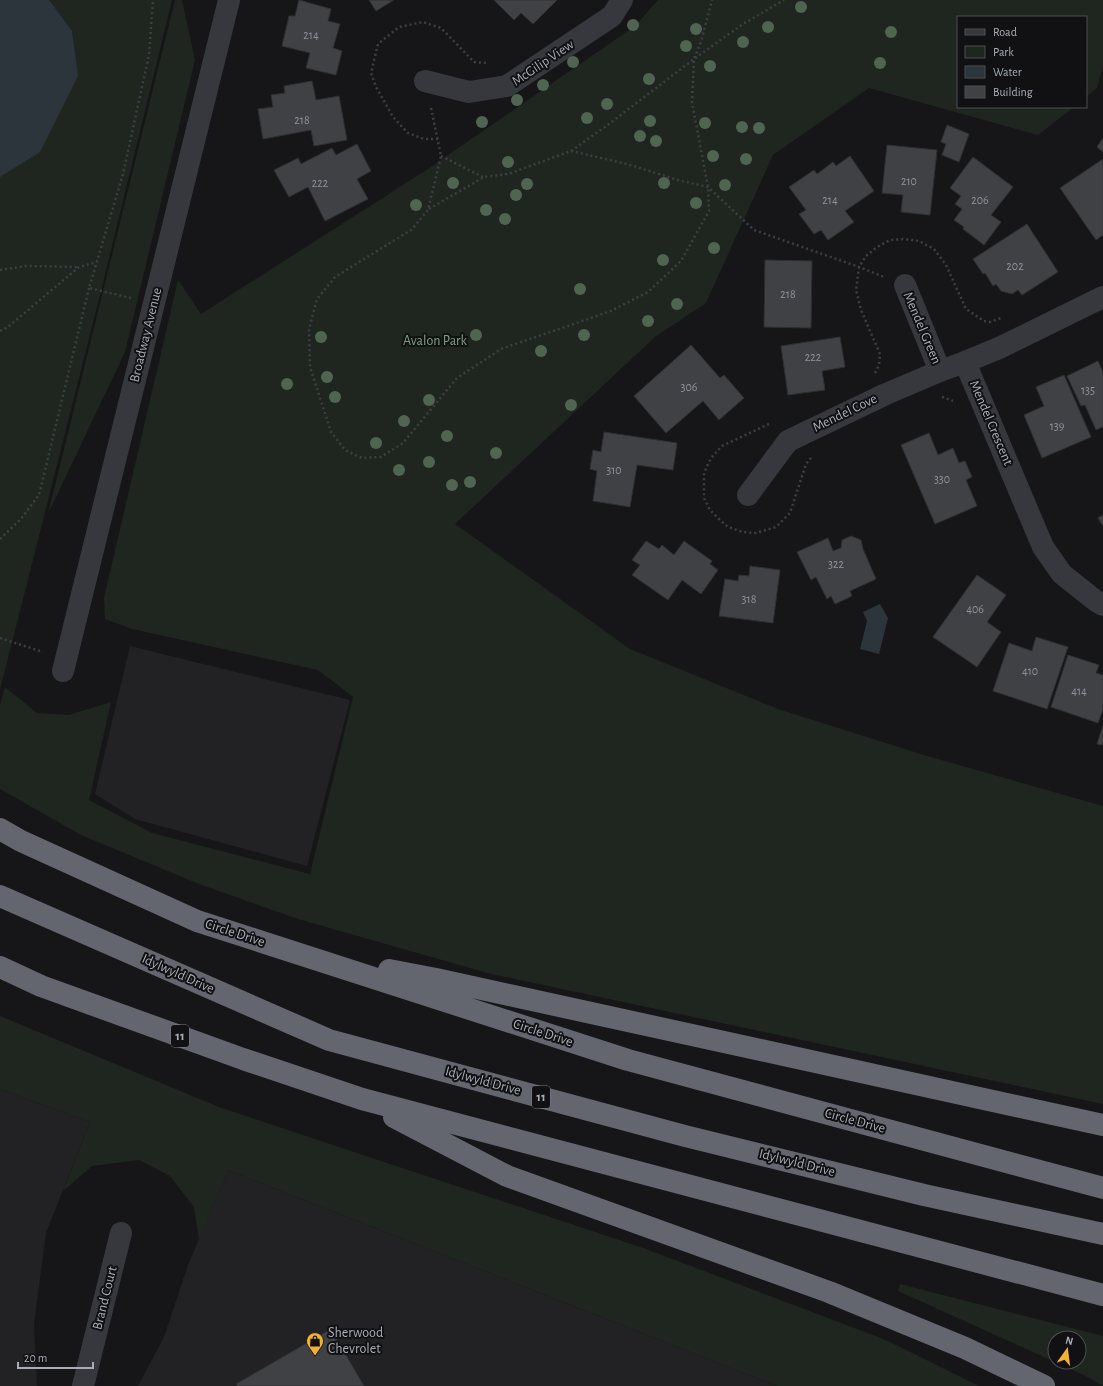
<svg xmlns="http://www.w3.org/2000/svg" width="1103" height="1386" viewBox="0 0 1103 1386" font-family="'Alegreya Sans',sans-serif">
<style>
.built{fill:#222225}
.green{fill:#1e261f;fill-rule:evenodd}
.water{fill:#2c353c}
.building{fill:#404145;stroke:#303034}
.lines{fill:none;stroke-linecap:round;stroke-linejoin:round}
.path{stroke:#3d3f44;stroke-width:2.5;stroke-dasharray:2 3;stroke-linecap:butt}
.minor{stroke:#37383d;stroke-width:22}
.motorway{stroke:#63666e;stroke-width:22}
.tree{fill:#506452}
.labels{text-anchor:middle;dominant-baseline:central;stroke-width:4;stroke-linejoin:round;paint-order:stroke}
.number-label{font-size:12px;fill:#8e929b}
.shield{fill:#111113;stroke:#7b7e86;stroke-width:1}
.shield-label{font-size:13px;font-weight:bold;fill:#a8adb8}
.street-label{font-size:14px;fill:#a8adb8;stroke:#111113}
.park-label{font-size:14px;fill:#7fa381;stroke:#111113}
.poi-label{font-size:14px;fill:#a8adb8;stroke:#111113;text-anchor:start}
</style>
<rect width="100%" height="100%" fill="#161618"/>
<path class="built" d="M130,646L350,700L307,866L135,819L95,794Z
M0,1089L90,1122L46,1233L34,1324L37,1386H0Z
M228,1170L777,1386H138L164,1337L188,1265Z"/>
<path class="green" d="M0,0H172L101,291L0,690Z
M175,0H182L195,60L125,352L48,514Z
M658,0H1103V66L1097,88L1086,97V17H958V107H1074L1038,135L869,88L773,155L706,303L655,337L455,524L630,649L778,709L924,755L1103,806V1104L491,974L298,919L199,884L81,835L0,789V705L5,687L37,713L69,715L111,702L89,800L152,833L310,874L353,697L318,670L132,629L105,619L104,598L178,280L201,314L428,169L635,26Z
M0,1016L219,1107L646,1249L886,1340L979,1386H777L228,1170L199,1240L194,1207L170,1176L139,1160L92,1166L63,1191L90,1122L0,1089Z
M900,1284L1103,1336V1386L1086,1376L898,1291ZM1055,1338H1079V1362H1055Z"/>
<path class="water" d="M0,0H49L72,31L78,76L40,152L0,177Z
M880,604L888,618L879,654L860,649L867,621L863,612Z"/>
<path class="building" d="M299,0L331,9L328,21L340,24L333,48L342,51L336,75L306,68L310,53L282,46L289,16H295Z
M369,0H394L376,11Z
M494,0H557L533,24L521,13L514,20Z
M312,81L316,100L339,96L347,140L314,146L311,130L263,139L258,109L273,107L271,95L285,93L284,86Z
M947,125L969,134L959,162L942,155L946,144L941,142Z
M1103,138V152L1097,147Z
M357,144L371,171L357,179L368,199L325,221L308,187L289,197L274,170L298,158L301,164L332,148L336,155Z
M887,145L937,150L930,215L901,212L903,195L882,193Z
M850,156L874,191L845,211L854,222L828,240L821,230L814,234L799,214L806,210L789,187L814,170L817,174L833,162L836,166Z
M973,157L1013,187L991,215L1001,222L984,245L963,229L964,227L954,220L962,209L955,204L961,196L950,188Z
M1103,159V235L1096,240L1060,188Z
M1027,224L1058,272L1022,295L1018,290L1012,294L1001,291L996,284L993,286L985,273L983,274L973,259Z
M765,260L812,261L811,328L764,327Z
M840,337L845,367L822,371L825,390L788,395L781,346Z
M691,345L720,378L724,375L744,398L719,420L703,401L666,433L634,396Z
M1098,361L1103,372V427L1096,430L1085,405L1081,406L1067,376Z
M1064,375L1091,437L1042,458L1024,415L1044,406L1036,387Z
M604,432L677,443L673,470L637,465L630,507L593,501L597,471L590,469L593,450L601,452Z
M929,433L938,455L953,448L959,463L965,461L972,477L966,480L977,506L935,524L901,445Z
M1103,515V526L1098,518Z
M851,536L861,540L863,549L876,579L850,591L852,596L835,604L831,596L827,599L816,577L811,580L797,552L828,538L833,551L841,548L842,540Z
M646,541L659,549L662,545L674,555L684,541L712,561L710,564L718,570L701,594L682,580L668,600L632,575L640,565L632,560Z
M750,566L780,570L773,623L719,616L725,579L738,581L739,575L749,576Z
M977,575L1006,595L987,622L1001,632L977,667L933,637Z
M1036,637L1068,647L1047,709L993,691L1009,643L1032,651Z
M1068,655L1099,665L1096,673L1103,675V709L1098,723L1051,707Z
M1103,726V745L1097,744Z
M331,1329L364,1386H238L236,1384Z"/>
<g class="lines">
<path class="path" d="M431,108L441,156L428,210L411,230L335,277L317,299L309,329L310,367L331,432L345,450L362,458L381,457L403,443L457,378L501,349L611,311L648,292L681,261L709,211L708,187L692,102L694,59L701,42L712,0
M438,139H424L408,133L393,117L376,87L371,73L378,44L399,27L423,22L441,28L474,62L486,63
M571,151L627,164L678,180L708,187L754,230L859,267L884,277
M441,156L483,177
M429,209L484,177L508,174L571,151L609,124L694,59L743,24L784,0
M0,270L26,266L78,267
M131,298L89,288L123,174L149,55L153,0
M0,331L8,327L79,267L97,262
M875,373L879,365L880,354L861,310L856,290L859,267L866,256L877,247L890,240L905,239L919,241L934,249L946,265L966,309L984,321L990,322L1001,318
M942,397L953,401
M769,424L722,446L711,458L704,473V498L710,510L720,520L728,527L743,532L756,533L776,527L790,513L806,464L811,458
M0,539L21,519L39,495L89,288
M0,638L43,652"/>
<path class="minor" d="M425,81L469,92L507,86L612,16L622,0
M905,285L940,371
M1103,297L999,348L965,362L1043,547L1062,574L1096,601L1103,605
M748,495L788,441L886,394L940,371L965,362
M63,671L229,0
M83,1386L121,1233"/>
<path class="motorway" d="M0,829L21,841L197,921L628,1060L1103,1188
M0,896L329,1040L685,1136L924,1195L1103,1234
M0,967L41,986L243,1059L362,1099L1103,1295
M389,970L436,979L1103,1125
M394,1117L507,1176L829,1292L965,1348L1044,1386"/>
</g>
<g class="tree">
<circle cx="801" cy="7" r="6"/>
<circle cx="633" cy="25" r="6"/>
<circle cx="768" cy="27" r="6"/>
<circle cx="696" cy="29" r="6"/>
<circle cx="891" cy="32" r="6"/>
<circle cx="743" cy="42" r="6"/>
<circle cx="686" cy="46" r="6"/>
<circle cx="573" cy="62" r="6"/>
<circle cx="880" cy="63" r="6"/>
<circle cx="710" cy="66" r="6"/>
<circle cx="649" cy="79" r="6"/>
<circle cx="543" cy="85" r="6"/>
<circle cx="517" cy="100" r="6"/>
<circle cx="607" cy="104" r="6"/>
<circle cx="587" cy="118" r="6"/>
<circle cx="650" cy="121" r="6"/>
<circle cx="482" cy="122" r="6"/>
<circle cx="705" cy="123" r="6"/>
<circle cx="742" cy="127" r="6"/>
<circle cx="759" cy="128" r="6"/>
<circle cx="640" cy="136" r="6"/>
<circle cx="656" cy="141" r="6"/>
<circle cx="713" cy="156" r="6"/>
<circle cx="746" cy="159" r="6"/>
<circle cx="508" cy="162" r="6"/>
<circle cx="453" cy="183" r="6"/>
<circle cx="664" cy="183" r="6"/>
<circle cx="527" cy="184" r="6"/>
<circle cx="725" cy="185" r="6"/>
<circle cx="516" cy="195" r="6"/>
<circle cx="696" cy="203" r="6"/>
<circle cx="416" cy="205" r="6"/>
<circle cx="486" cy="210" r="6"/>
<circle cx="505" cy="219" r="6"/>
<circle cx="714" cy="248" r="6"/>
<circle cx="663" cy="260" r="6"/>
<circle cx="580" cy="289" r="6"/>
<circle cx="677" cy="304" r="6"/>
<circle cx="648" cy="321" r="6"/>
<circle cx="476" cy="335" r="6"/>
<circle cx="584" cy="335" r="6"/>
<circle cx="321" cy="337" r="6"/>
<circle cx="541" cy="351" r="6"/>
<circle cx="327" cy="377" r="6"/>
<circle cx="287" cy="384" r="6"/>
<circle cx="335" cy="397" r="6"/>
<circle cx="429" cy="400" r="6"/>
<circle cx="571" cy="405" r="6"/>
<circle cx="404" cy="421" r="6"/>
<circle cx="447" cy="436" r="6"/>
<circle cx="376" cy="443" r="6"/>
<circle cx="496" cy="453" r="6"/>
<circle cx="429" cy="462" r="6"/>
<circle cx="399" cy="470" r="6"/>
<circle cx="470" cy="482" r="6"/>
<circle cx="452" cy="485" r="6"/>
</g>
<defs>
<g id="shop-pin" transform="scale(0.9)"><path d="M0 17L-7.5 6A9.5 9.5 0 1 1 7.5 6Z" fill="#f2b134" stroke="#111113"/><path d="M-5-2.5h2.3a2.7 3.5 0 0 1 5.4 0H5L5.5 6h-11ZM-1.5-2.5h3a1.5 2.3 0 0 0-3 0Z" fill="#111"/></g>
</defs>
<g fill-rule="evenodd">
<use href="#shop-pin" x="315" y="1341"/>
</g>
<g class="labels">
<g class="number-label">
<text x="311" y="35">214</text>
<text x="302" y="120">218</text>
<text x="909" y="181">210</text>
<text x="320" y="183">222</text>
<text x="830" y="200">214</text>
<text x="980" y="200">206</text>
<text x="1015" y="266">202</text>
<text x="788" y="294">218</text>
<text x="813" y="357">222</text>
<text x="689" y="387">306</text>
<text x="1088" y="390">135</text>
<text x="1057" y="426">139</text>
<text x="614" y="470">310</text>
<text x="942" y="479">330</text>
<text x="836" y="564">322</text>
<text x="749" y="599">318</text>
<text x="975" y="609">406</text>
<text x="1030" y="671">410</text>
<text x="1079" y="691">414</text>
</g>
<g class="shield">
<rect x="171" y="1025" width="18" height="22" rx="3"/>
<rect x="532" y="1086" width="18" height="22" rx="3"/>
</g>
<g class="shield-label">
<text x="180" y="1036">11</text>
<text x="541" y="1097">11</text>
</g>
<g class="street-label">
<text transform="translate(543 63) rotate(-34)">McGilip View</text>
<text transform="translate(922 328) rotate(67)">Mendel Green</text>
<text transform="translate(146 335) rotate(-76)">Broadway Avenue</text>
<text transform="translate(845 413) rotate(-26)">Mendel Cove</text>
<text transform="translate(991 423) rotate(67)">Mendel Crescent</text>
<text transform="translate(235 933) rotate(18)">Circle Drive</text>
<text transform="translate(178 974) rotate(24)">Idylwyld Drive</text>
<text transform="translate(543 1033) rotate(18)">Circle Drive</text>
<text transform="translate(483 1081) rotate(15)">Idylwyld Drive</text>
<text transform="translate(855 1121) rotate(15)">Circle Drive</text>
<text transform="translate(797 1163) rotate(14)">Idylwyld Drive</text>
<text transform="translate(105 1298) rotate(-76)">Brand Court</text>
</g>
<g class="park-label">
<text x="435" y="341">Avalon Park</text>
</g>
<g class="poi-label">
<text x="328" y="1333">Sherwood<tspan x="328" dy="16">Chevrolet</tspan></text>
</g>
</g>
<rect x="957" y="16" width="130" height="92" fill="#111113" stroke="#4d4f55"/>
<rect x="965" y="29" width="20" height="6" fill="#37383d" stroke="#4d4f55"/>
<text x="993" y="36" font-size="12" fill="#a8adb8">Road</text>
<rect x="965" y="46" width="20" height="12" fill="#1e261f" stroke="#4d4f55"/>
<text x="993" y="56" font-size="12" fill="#a8adb8">Park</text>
<rect x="965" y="66" width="20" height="12" fill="#2c353c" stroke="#4d4f55"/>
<text x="993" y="76" font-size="12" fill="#a8adb8">Water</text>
<rect x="965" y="86" width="20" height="12" fill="#404145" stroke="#4d4f55"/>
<text x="993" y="96" font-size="12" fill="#a8adb8">Building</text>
<g transform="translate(1067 1350) rotate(14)"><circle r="19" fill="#111113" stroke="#4d4f55"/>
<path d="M0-3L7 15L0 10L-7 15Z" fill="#f2b134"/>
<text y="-6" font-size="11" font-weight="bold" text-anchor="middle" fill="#a8adb8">N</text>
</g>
<path d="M18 1362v6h75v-6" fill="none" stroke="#a8adb8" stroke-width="2"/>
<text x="24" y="1362" font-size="12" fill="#a8adb8" stroke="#111113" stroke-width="3" paint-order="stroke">20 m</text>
</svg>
